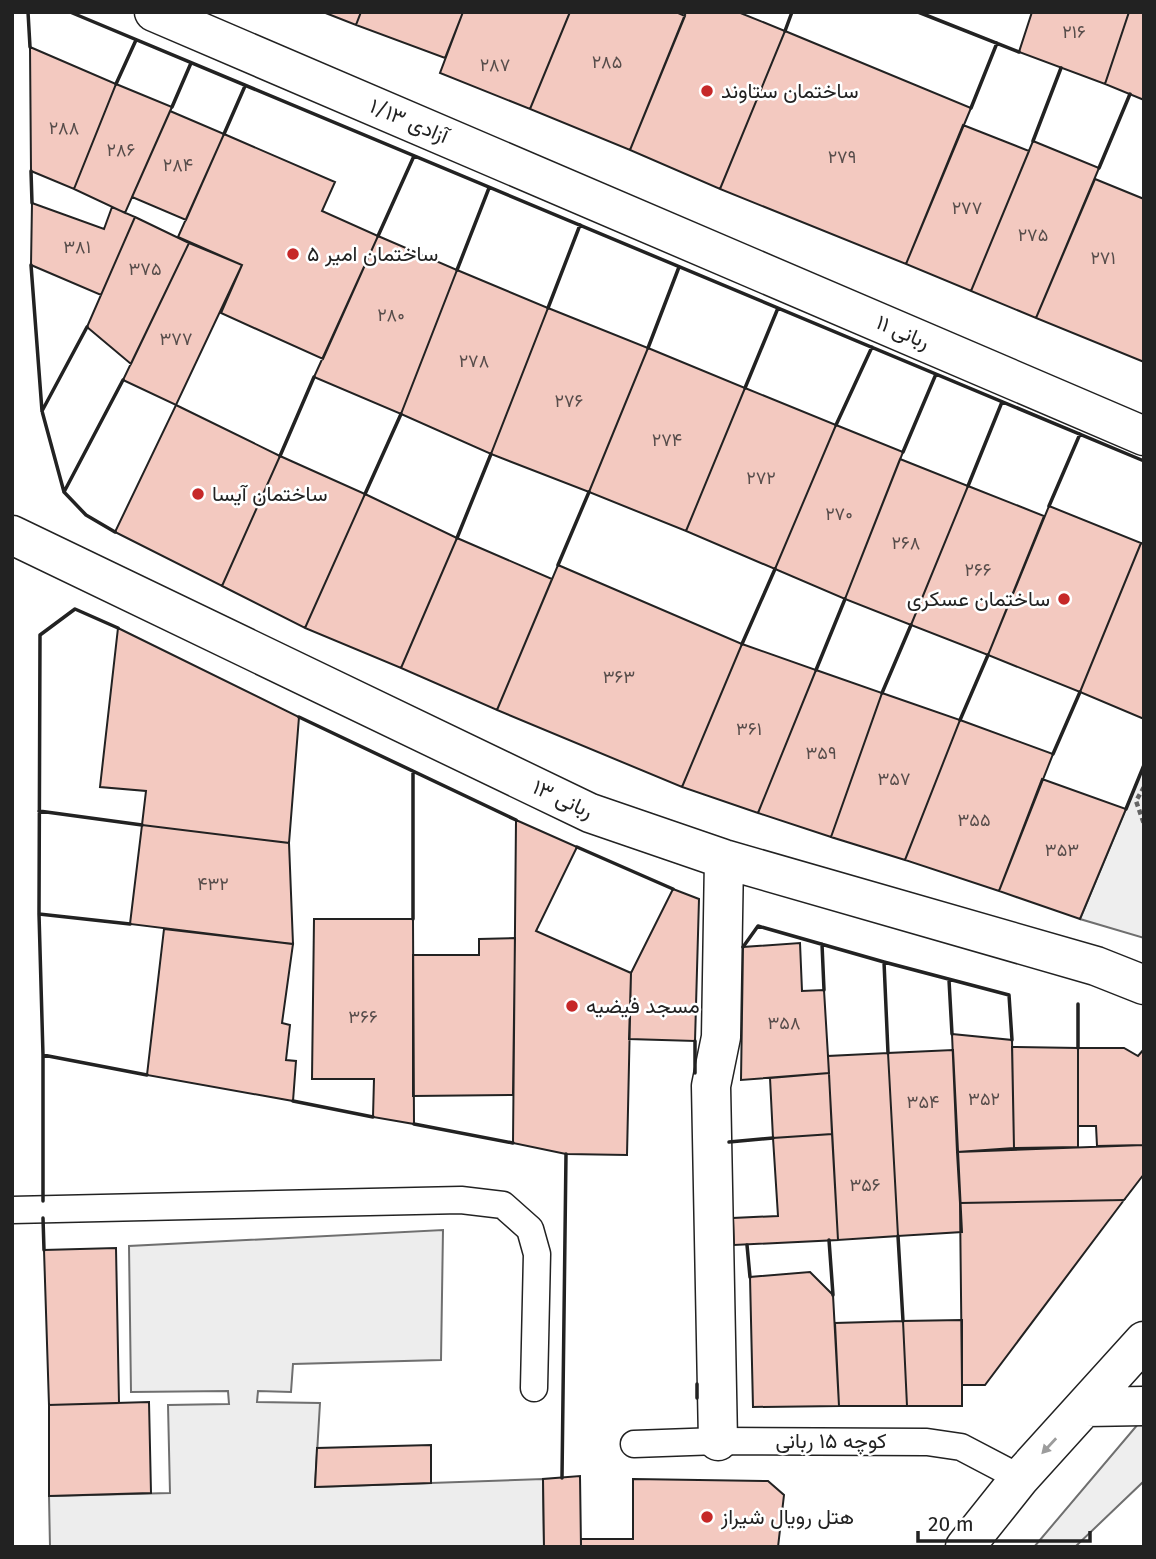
<svg xmlns="http://www.w3.org/2000/svg" width="1156" height="1559" viewBox="0 0 1156 1559" font-family="'Fira Sans',Vazirmatn,sans-serif">
<style>
.green{fill:#eee;stroke:#6f6f6f;stroke-width:2}
.parking{fill:#ededed;stroke:#6f6f6f;stroke-width:2}
.building{fill:#f3c9c0;stroke:#222;stroke-width:2}
.lines{fill:none;stroke-linecap:round;stroke-linejoin:round}
.lane-casing{stroke:#222;stroke-width:29}
.street-casing{stroke:#222;stroke-width:41}
.primary-casing{stroke:#222;stroke-width:41}
.path{stroke:#646464;stroke-width:4.5;stroke-dasharray:5 3.5;stroke-linecap:butt}
.lane{stroke:#fff;stroke-width:26}
.street{stroke:#fff;stroke-width:38}
.primary{stroke:#fff;stroke-width:38}
.wall{stroke:#222;stroke-width:3.5}
.oneway{fill:#9c9c9c}
.poi-dot{fill:#c62828;stroke:#fff;stroke-width:2.5}
.labels{text-anchor:middle;dominant-baseline:central;stroke-width:5;stroke-linejoin:round;paint-order:stroke}
.number-label{font-size:18px;fill:#564c4a}
.poi-label{font-size:21px;fill:#222;stroke:#fff;text-anchor:start}
.street-label{font-size:21px;fill:#222;stroke:#fff}
</style>
<rect width="100%" height="100%" fill="#fff"/>
<path class="green" d="M1144,765V938L1080,919Z
M1144,1417V1481L1075,1547H1034Z"/>
<path class="parking" d="M443,1230L441,1360L293,1364L291,1392L258,1391L257,1402L320,1403L315,1487L543,1479L544,1547H50L49,1496L170,1493L168,1405L229,1404L228,1391L131,1392L129,1246Z"/>
<path class="building" d="M323,12H361L356,25Z
M361,12H463L445,58L356,25Z
M463,12H570L530,109L440,73Z
M570,12H676L685,16L630,150L530,109Z
M686,12H738L785,31L720,189L630,150Z
M1032,12H1129L1105,84L1019,52Z
M1129,12H1144V100L1105,84Z
M785,31L971,108L906,264L720,189Z
M30,47L116,84L74,189L31,171Z
M116,84L172,107L125,213L74,189Z
M170,111L224,134L186,220L132,197Z
M963,125L1029,151L971,291L906,264Z
M224,134L335,182L322,211L378,236L323,359L221,313L242,265L178,237Z
M1033,141L1099,168L1036,318L971,291Z
M1095,179L1144,199V362L1036,318Z
M32,203L104,229L112,207L135,217L101,295L31,265Z
M135,217L189,243L131,364L87,327Z
M378,236L457,270L401,414L314,377Z
M189,243L242,265L176,405L123,380Z
M457,270L548,308L491,454L401,414Z
M548,308L648,348L589,492L491,454Z
M648,348L745,388L686,531L589,492Z
M745,388L836,425L775,569L686,531Z
M176,405L280,456L222,586L115,532Z
M836,425L903,452L845,599L775,569Z
M280,456L365,494L305,628L222,586Z
M900,459L968,486L911,625L845,599Z
M968,486L1044,516L988,655L911,625Z
M365,494L457,538L401,668L305,628Z
M1049,506L1141,543L1080,692L988,655Z
M457,538L552,579L497,710L401,668Z
M1141,543L1144,544V719L1080,692Z
M558,565L742,644L682,787L497,710Z
M118,628L299,717L289,843L142,825L146,791L100,787Z
M742,644L816,670L758,813L682,787Z
M816,670L882,693L831,837L758,813Z
M882,693L960,720L905,860L831,837Z
M960,720L1053,754L999,891L905,860Z
M1042,779L1126,809L1080,919L999,891Z
M516,820L577,847L536,931L631,973L627,1155L566,1154L513,1143Z
M142,825L289,843L293,944L130,924Z
M673,889L699,899L695,1041L629,1039L631,973Z
M314,919H413L414,1124L373,1117L374,1079H312Z
M164,929L293,944L282,1023L290,1025L286,1060L296,1061L293,1101L147,1075Z
M515,938L513,1095L413,1096V955H479V939Z
M800,943L802,991L824,990L829,1073L741,1080L743,947Z
M952,1034L1012,1040L1014,1148L957,1152Z
M1012,1047L1078,1048V1147L1014,1148Z
M1078,1048H1124L1138,1056L1144,1049V1145L1097,1146L1096,1126H1078Z
M953,1050L962,1232L898,1236L888,1053Z
M888,1053L898,1236L838,1240L828,1056Z
M829,1073L832,1134L773,1138L770,1078Z
M832,1134L838,1240L734,1245L733,1218L778,1216L773,1138Z
M1144,1145V1174L1124,1200L960,1203L957,1152Z
M1124,1200L985,1385H962L960,1203Z
M116,1248L119,1403L49,1405L44,1250Z
M810,1272L833,1295L839,1406L753,1407L750,1277Z
M962,1320V1406H907L903,1321Z
M903,1321L907,1406H839L835,1323Z
M149,1402L151,1493L49,1496V1405Z
M431,1445V1483L315,1487L317,1448Z
M580,1476L581,1547H544L543,1479Z
M633,1479L768,1481L784,1495L778,1547H581V1539H633Z"/>
<g class="lines">
<g class="lane-casing">
<path id="lane" d="M12,1210L461,1200L503,1205L530,1229L537,1254L534,1388
M634,1444L718,1441L927,1442L961,1447L1020,1478"/>
</g>
<g class="street-casing">
<path id="street" d="M154,12L1144,436
M12,535L590,813L724,859L1096,966L1144,985
M718,1441L711,1086L721,1037L724,859"/>
</g>
<g class="primary-casing">
<path id="primary" d="M1086,1407L1144,1406
M965,1547L1020,1478L1144,1341"/>
</g>
<path class="path" d="M1144,787L1136,801L1144,824"/>
<use href="#lane" class="lane"/>
<use href="#street" class="street"/>
<use href="#primary" class="primary"/>
<path class="wall" d="M28,12L30,47
M70,12L1144,461
M918,12L1019,52
M785,31L792,12
M116,84L136,40
M172,107L191,63
M971,108L997,43
M224,134L245,86
M1033,141L1061,68
M1099,168L1130,94
M31,171L32,203
M378,236L414,156
M31,265L42,411L64,492L86,515L115,532
M457,270L489,188
M548,308L580,225
M648,348L679,267
M745,388L778,308
M42,411L87,327
M836,425L872,347
M903,452L936,374
M280,456L314,377
M968,486L1002,402
M64,492L123,380
M365,494L401,414
M1049,506L1080,434
M457,538L491,454
M558,565L589,492
M742,644L775,569
M816,670L845,599
M882,693L911,625
M299,717L516,820
M960,720L988,655
M1053,754L1080,692
M413,771V919
M1126,809L1144,765
M39,811L142,825
M577,847L673,889
M39,914L130,924
M822,944L824,990
M743,947L758,926L884,962L1009,995L1012,1040
M884,962L888,1053
M949,980L952,1034
M695,1041V1073
M1078,1048V1004
M43,1055L147,1075
M293,1101L373,1117
M414,1124L513,1143
M729,1142L773,1138
M43,1201V1055L39,914L40,635L75,609L118,628
M43,1218L44,1250
M898,1236L903,1321
M829,1240L833,1295
M747,1245L750,1277
M697,1384V1398
M562,1478L566,1154"/>
</g>
<defs><path id="oneway-solid" d="M-6-.8H1V-3.2L6.5 0L1 3.2V.8H-6Z" transform="scale(1.75)"/></defs>
<use class="oneway" href="#oneway-solid" transform="translate(1049 1446) rotate(133)"/>
<g class="poi-dot">
<circle cx="707" cy="91" r="7"/>
<circle cx="293" cy="254" r="7"/>
<circle cx="198" cy="494" r="7"/>
<circle cx="1064" cy="599" r="7"/>
<circle cx="572" cy="1006" r="7"/>
<circle cx="707" cy="1517" r="7"/>
</g>
<g class="labels">
<g class="number-label">
<text x="1074" y="32">۲۱۶</text>
<text x="607" y="62">۲۸۵</text>
<text x="495" y="65">۲۸۷</text>
<text x="64" y="128">۲۸۸</text>
<text x="121" y="150">۲۸۶</text>
<text x="842" y="157">۲۷۹</text>
<text x="178" y="165">۲۸۴</text>
<text x="967" y="208">۲۷۷</text>
<text x="1033" y="235">۲۷۵</text>
<text x="77" y="247">۳۸۱</text>
<text x="1103" y="258">۲۷۱</text>
<text x="145" y="269">۳۷۵</text>
<text x="391" y="315">۲۸۰</text>
<text x="176" y="339">۳۷۷</text>
<text x="474" y="361">۲۷۸</text>
<text x="569" y="401">۲۷۶</text>
<text x="667" y="440">۲۷۴</text>
<text x="761" y="478">۲۷۲</text>
<text x="839" y="514">۲۷۰</text>
<text x="906" y="543">۲۶۸</text>
<text x="978" y="570">۲۶۶</text>
<text x="619" y="677">۳۶۳</text>
<text x="749" y="729">۳۶۱</text>
<text x="821" y="753">۳۵۹</text>
<text x="894" y="779">۳۵۷</text>
<text x="974" y="820">۳۵۵</text>
<text x="1062" y="850">۳۵۳</text>
<text x="213" y="884">۴۳۲</text>
<text x="363" y="1017">۳۶۶</text>
<text x="784" y="1023">۳۵۸</text>
<text x="984" y="1099">۳۵۲</text>
<text x="923" y="1102">۳۵۴</text>
<text x="865" y="1185">۳۵۶</text>
</g>
<g class="poi-label">
<text x="721" y="91">ساختمان ستاوند</text>
<text x="307" y="254">ساختمان امیر ۵</text>
<text x="212" y="494">ساختمان آیسا</text>
<text x="1050" y="599" text-anchor="end">ساختمان عسکری</text>
<text x="586" y="1006">مسجد فیضیه</text>
<text x="721" y="1517">هتل رویال شیراز</text>
</g>
<g class="street-label">
<text transform="translate(409 121) rotate(23)">آزادی ۱/۱۳</text>
<text transform="translate(903 332) rotate(23)">ربانی ۱۱</text>
<text transform="translate(563 799) rotate(25)">ربانی ۱۳</text>
<text x="831" y="1441">کوچه ۱۵ ربانی</text>
</g>
</g>
<rect width="1156" height="1559" fill="none" stroke="#222222" stroke-width="28"/>
<path d="M918 1531v10h172v-10" fill="none" stroke="#222222" stroke-width="3.5"/>
<text x="928" y="1531" font-size="21" fill="#222222" stroke="#ffffff" stroke-width="5" paint-order="stroke">20 m</text>
</svg>
